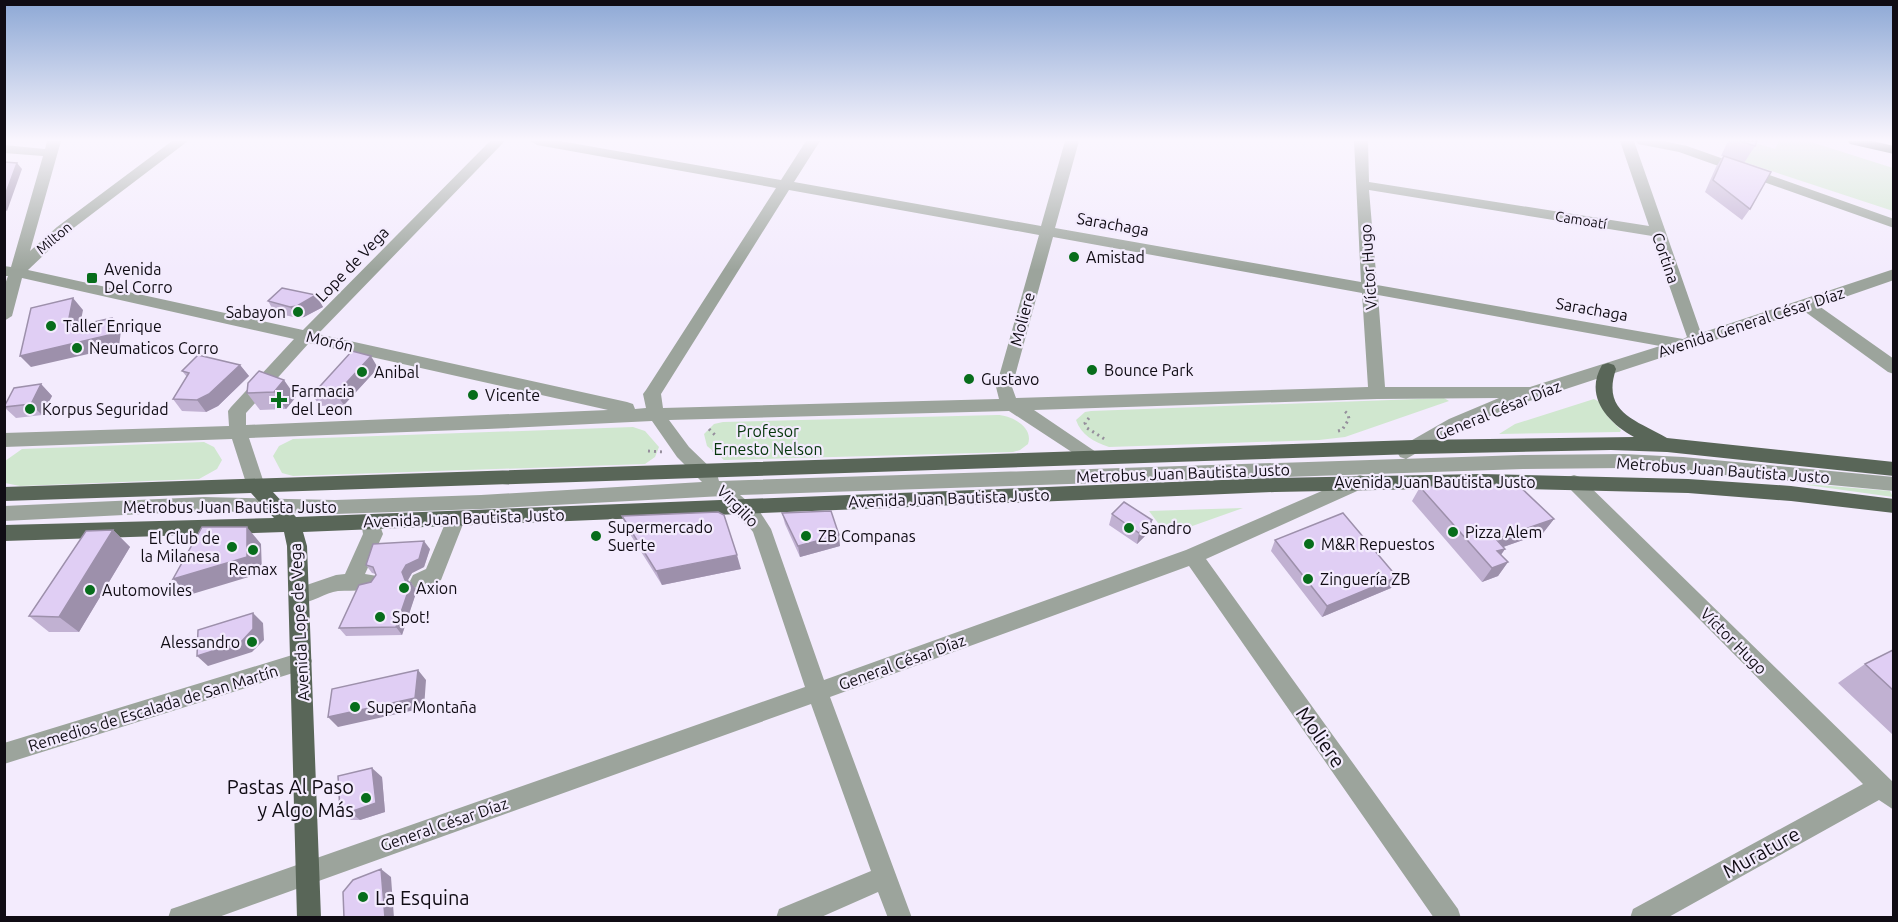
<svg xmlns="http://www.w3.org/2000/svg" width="1898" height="922" viewBox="0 0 1898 922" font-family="Ubuntu,sans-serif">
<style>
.green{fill:#d0e7cf}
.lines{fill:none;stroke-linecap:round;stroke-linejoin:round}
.path{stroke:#958e9c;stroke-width:3;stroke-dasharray:2 4;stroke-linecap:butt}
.minor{fill:#9ca49c;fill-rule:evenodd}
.major{fill:#596658;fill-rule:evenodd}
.highway{fill:#415141;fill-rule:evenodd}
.wall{fill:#c1b1d2}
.shaded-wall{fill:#9d90ab}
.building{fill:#e0cef4;stroke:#9d90ab;stroke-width:1.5}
.poi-dot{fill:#076d1b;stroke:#f3ebfd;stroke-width:2}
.labels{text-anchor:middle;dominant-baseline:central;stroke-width:4.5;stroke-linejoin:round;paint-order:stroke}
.far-street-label{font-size:14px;fill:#100c14;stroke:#f3ebfd}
.street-label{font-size:16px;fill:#100c14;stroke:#f3ebfd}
.poi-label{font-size:16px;fill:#100c14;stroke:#f3ebfd;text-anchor:start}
.park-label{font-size:16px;fill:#06360c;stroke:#f3ebfd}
.near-street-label{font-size:20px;fill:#100c14;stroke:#f3ebfd}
.near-poi-label{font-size:20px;fill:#100c14;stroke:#f3ebfd;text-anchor:end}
</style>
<rect width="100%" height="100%" fill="#f3ebfd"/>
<path class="green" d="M1779,141H1808L1893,168V211L1744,162L1752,142L1775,149Z
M1444,398L1449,401L1345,437L1319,440L1109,447C1094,442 1081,435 1076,420L1085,412L1091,411Z
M1594,399L1598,401L1608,417L1621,430L1620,432L1499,434L1515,424Z
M997,415C1011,415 1034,427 1028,444L1020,450L1013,452L724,460L707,446L704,434L714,424L723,422Z
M633,427L645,431L659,447L655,457L645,464L293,476L282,473L273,456L279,446L293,439Z
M204,442L214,447L222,460L217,469L199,479L20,486L5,483V461L22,449Z
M1806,484L1890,491L1893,497L1807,485Z
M1243,508L1167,535L1149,511Z"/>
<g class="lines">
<path class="path" d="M1089,418L1085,423L1087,428L1106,440
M709,429L717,437
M1338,431L1342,430L1349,419L1348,414L1343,410
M648,451L664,452
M713,452L723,447"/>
<path class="minor" d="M47,141H61L30,251L57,227L172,141H188L67,233L28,270L303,330L490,141H505L318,334L627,402L633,404L635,409L646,408L643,394L646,390L776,188L537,145L530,141H560L781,180L806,141H820L794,182L1041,226L1065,141H1079L1055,228L1361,282L1354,141H1368L1369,182L1649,226L1620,141H1634L1701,333L1894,269V280L1819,306L1894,359V374L1888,372L1804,311L1514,406L1461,428L1406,459L1400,457L1397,452L1400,447L1449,419L1499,398L1377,399L1034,410L1096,452L1099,457L1096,462L1090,464L1009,411L669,420L689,447L717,474L719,481L1523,455L1624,454L1683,457L1894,477V491L1683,471L1624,468L1523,469L740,495L760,512L771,529L824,680L1186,550L1354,477L1360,475L1366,477L1369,482L1366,487L1206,559L1458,909L1461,918H1434L1189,566L830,697L912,918H888L878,892L819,918H776L779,909L871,871L811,704L216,918H168L171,909L180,906L805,687L753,532C746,522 723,508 723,496L481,509L335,514L204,511L4,521V506L204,497L335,500L481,495L702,482L677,457L652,421L487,429L249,438L265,486L262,491L256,493L250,491L247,486L232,439L4,447V433L229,426L228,411L231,407L294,339L22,278L12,316L4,321V287L8,276H4V266L11,267L43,156L4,153V145L45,149ZM789,190L1039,235L996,387L999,399L663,408L661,394ZM1369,190L1652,236L1687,337L1683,339L1377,285ZM1053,237L1362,293L1368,387L1016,398L1012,387ZM1378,295L1660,346L1530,387H1385ZM309,343L608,410L246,425V413Z
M1636,141H1663L1687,146L1894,219V228L1679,152L1638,144Z
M1574,475L1580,477L1894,783V810L1879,800L1667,918H1630L1633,909L1863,784L1568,487L1565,482L1568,477Z
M456,511L463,514L465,519L441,580L420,589L413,587L410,581L413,575L426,569L449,514Z
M370,514L377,517L383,534L365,574L377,576L380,582L377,588C364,592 351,590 338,591C323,593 307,607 292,602L289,596L292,590L336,575L345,574L363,534L361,522L363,517Z
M302,652L309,654L312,661L309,668L4,764V743Z"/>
<path class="major" d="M1608,363L1614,365L1616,369C1601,413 1637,420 1667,438L1894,462V476L1667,452L1611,450L1414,454L273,492L296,517L1275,478L1481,474L1688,479L1791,486L1894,499V513L1791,501L1688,493L1481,488L1275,492L303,532L307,546L321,918H297L287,546L284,532L4,541V525L274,518L251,493L4,501V487L1414,440L1634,437C1607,422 1584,396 1602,365Z"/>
<path class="highway" d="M1848,141H1873L1894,146V154L1850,144Z"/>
</g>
<path class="wall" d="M1728,141H1757L1755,146L1744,163L1750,209L1742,220L1705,192L1716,167L1723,156H1721Z
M316,295L323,307L304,317L298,318L275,313L268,301Z
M240,365L249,376L218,406L206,412L182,411L173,399L187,377L182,371Z
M378,368L344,405L320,406L312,395Z
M248,383L296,397L286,409L260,410L247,393Z
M41,384L52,396L42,415L16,418L4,407Z
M1420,487L1554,519L1543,533L1503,547L1505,549L1501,555L1508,562L1498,576L1482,582L1412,501Z
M782,513L840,546L800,557L785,524Z
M1112,514L1152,520L1150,531L1137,544L1109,525Z
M622,516L741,569L662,585L628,531Z
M113,530L130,547L79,632H49L29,616Z
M1275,540L1391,588L1322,617L1271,551Z
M430,549L424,567L412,573L408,580L411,583L417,590L402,635L346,636L339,628L376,575V574L372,573L366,565Z
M1893,650V735L1838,683L1865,664Z
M382,777L385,812L360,820H351L340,811Z"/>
<path class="shaded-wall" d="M17,163L22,169L7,211L4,209V198Z
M316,295L323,307L304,317L298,318L290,307Z
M73,298L83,310L77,340L67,328Z
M112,318L121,330L119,347L31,367L20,356Z
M371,356L378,368L344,405L336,394Z
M240,365L249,376L218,406L206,412L197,400Z
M284,380L296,397L286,409L274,392Z
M41,384L52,396L42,415L31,404Z
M1554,519L1543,533L1486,553L1496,539Z
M1152,520L1150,531L1137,544L1139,533Z
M247,527L261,544L262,573L189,595L173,579Z
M113,530L130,547L79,632L59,617Z
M839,535L840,546L800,557L798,546Z
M424,541L430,549L424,567L412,573L408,580L410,586L411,583L417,590L402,635L396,627L405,580L402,572L406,565Z
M1505,549L1495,563L1488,565L1497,551Z
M737,555L741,569L662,585L656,571Z
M1508,562L1498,576L1482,582L1492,568Z
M1397,577L1391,588L1322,617L1327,606Z
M253,613L263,623L264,640L252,652L208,666L197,656Z
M418,670L426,680L424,708L338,727L328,717Z
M372,768L382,777L385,812L360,820L350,812Z
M381,869L391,877L394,918H385Z"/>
<path class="building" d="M1740,141H1757L1755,146Z
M1724,156L1771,172L1750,209L1713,180Z
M4,162L17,163L4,198Z
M282,288L316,295L297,306L290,307L268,301Z
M73,298L67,328L112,318L109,335L20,356L31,308Z
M352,351L371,356L336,394L312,395Z
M198,355L240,365L209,394L197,400L173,399L189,373L182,371Z
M259,371L284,380L274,392L247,393L248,383Z
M41,384L31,404L4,407L14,388Z
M1517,484L1554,519L1496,539L1505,549L1497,551L1508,562L1492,568L1420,487Z
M1124,502L1152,520L1139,533L1112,514Z
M831,511L839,535L798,546L782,513Z
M718,512L724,515L737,555L656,571L622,516Z
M1343,513L1397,577L1327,606L1275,540Z
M202,527H247V557L173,579Z
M113,530L59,617L29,616L86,531Z
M424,541L419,559L406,565L402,572L405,580L411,583L396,627L339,628L359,585L371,582L376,575L373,567L366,565L373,544Z
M253,613V629L241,642L197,656L198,630Z
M1893,650V690L1865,664Z
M418,670L415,698L328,717L332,689Z
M372,768L376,803L350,812L340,811L338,776Z
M381,869L385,918H344L343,892L353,880Z"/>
<linearGradient id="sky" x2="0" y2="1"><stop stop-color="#8da8d5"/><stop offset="0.52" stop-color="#faf6fe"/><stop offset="1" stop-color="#faf6fe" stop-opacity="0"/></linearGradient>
<rect width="1898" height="270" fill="url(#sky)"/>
<g class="poi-dot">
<circle cx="1074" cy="257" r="6"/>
<rect x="86" y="272" width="12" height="12" rx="3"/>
<circle cx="298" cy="312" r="6"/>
<circle cx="51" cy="326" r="6"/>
<circle cx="77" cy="348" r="6"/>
<circle cx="1092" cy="370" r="6"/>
<circle cx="362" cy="372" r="6"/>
<circle cx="969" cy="379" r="6"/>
<circle cx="473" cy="395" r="6"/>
<path d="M276 391h6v6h6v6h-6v6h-6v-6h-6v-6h6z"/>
<circle cx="30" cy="409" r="6"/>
<circle cx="1129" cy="528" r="6"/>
<circle cx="1453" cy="532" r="6"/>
<circle cx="596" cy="536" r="6"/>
<circle cx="806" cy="536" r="6"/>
<circle cx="1309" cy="544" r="6"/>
<circle cx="232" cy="547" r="6"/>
<circle cx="253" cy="550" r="6"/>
<circle cx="1308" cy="579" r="6"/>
<circle cx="404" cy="588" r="6"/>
<circle cx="90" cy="590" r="6"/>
<circle cx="380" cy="617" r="6"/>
<circle cx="252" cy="642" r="6"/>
<circle cx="355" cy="707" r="6"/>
<circle cx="366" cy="798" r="6"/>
<circle cx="363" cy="897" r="6"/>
</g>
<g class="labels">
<g class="far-street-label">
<text transform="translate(1581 220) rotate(9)">Camoatí</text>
<text transform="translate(54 238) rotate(-40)">Milton</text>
</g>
<g class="street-label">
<text transform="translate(1113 224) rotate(10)">Sarachaga</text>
<text transform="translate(1666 258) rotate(71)">Cortina</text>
<text transform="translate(352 264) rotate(-46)">Lope de Vega</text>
<text transform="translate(1368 267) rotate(-94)">Víctor Hugo</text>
<text transform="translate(1592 309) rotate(10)">Sarachaga</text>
<text transform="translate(1022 319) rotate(-75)">Moliere</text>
<text transform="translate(1751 322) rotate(-18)">Avenida General César Díaz</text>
<text transform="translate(330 341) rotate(13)">Morón</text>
<text transform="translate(1498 410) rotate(-22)">General César Díaz</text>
<text transform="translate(1723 470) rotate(4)">Metrobus Juan Bautista Justo</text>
<text transform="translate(1183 473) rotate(-2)">Metrobus Juan Bautista Justo</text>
<text x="1435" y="482">Avenida Juan Bautista Justo</text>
<text transform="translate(949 498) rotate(-2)">Avenida Juan Bautista Justo</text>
<text transform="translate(738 506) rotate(45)">Virgilio</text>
<text x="230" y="507">Metrobus Juan Bautista Justo</text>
<text transform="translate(464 518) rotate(-2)">Avenida Juan Bautista Justo</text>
<text transform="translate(299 622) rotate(-93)">Avenida Lope de Vega</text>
<text transform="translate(1734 641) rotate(45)">Víctor Hugo</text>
<text transform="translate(902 662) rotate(-20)">General César Díaz</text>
<text transform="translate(153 708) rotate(-17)">Remedios de Escalada de San Martín</text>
<text transform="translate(444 824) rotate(-19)">General César Díaz</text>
</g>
<g class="poi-label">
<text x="1086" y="257">Amistad</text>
<text x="104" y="269">Avenida<tspan x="104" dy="18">Del Corro</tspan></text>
<text x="286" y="312" text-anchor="end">Sabayon</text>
<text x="63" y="326">Taller Enrique</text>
<text x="89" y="348">Neumaticos Corro</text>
<text x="1104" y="370">Bounce Park</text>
<text x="374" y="372">Anibal</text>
<text x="981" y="379">Gustavo</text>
<text x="291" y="391">Farmacia<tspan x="291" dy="18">del Leon</tspan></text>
<text x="485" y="395">Vicente</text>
<text x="42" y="409">Korpus Seguridad</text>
<text x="608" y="527">Supermercado<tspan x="608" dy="18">Suerte</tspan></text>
<text x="1141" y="528">Sandro</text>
<text x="1465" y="532">Pizza Alem</text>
<text x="818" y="536">ZB Companas</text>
<text x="220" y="538" text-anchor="end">El Club de<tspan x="220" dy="18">la Milanesa</tspan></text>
<text x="1321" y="544">M&amp;R Repuestos</text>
<text x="253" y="569" text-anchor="middle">Remax</text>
<text x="1320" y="579">Zinguería ZB</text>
<text x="416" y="588">Axion</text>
<text x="102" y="590">Automoviles</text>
<text x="392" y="617">Spot!</text>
<text x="240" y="642" text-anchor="end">Alessandro</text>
<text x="367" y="707">Super Montaña</text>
</g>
<g class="park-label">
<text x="768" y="431">Profesor<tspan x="768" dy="18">Ernesto Nelson</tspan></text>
</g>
<g class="near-street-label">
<text transform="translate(1321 737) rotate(55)">Moliere</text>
<text transform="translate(1761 852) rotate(-29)">Murature</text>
</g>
<g class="near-poi-label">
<text x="354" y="786">Pastas Al Paso<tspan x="354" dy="23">y Algo Más</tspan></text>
<text x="375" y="897" text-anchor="start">La Esquina</text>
</g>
</g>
<rect width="1898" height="922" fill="none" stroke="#100c14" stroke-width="12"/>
</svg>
